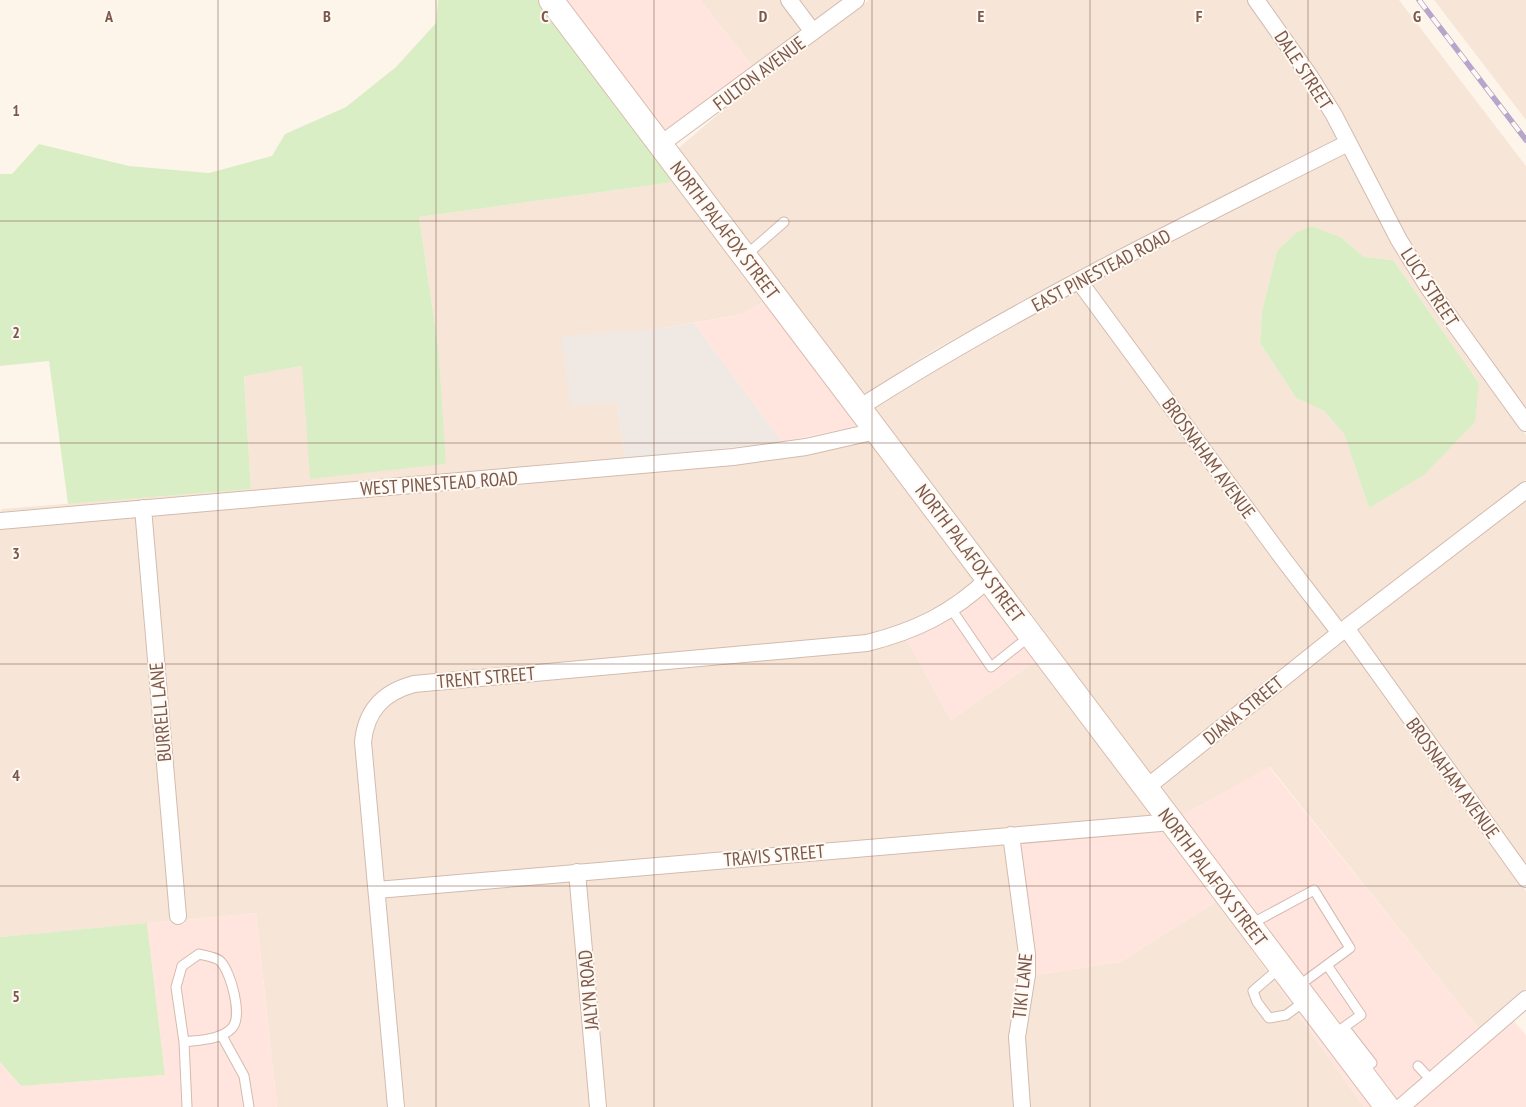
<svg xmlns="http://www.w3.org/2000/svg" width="1526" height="1107" viewBox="0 0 1526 1107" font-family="'PT Sans Narrow',sans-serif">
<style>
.residential{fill:#f7e6d8;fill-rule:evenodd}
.commercial{fill:#ffe5de}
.industrial{fill:#f0e8e3}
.green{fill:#daeec6}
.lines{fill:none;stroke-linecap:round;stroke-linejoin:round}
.service-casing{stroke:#d3bbae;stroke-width:11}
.minor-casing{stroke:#d3bbae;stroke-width:18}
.secondary-casing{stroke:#d8bdad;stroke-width:26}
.service{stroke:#fff;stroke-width:9}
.minor{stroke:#fff;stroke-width:16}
.secondary{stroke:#fff;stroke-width:24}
.rail-casing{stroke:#b7a5cb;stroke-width:5.5}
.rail{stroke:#fff9f3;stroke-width:4;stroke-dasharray:11;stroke-linecap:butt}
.grid{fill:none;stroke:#7d584a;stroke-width:1;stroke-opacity:0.55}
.labels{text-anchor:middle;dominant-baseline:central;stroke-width:4;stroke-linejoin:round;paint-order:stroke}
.street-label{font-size:19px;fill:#7d584a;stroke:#fff9f3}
.grid-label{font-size:16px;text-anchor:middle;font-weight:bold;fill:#7d584a;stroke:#fff9f3;stroke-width:4;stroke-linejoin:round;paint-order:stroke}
</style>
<rect width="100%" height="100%" fill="#fef5ea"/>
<path class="residential" d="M700,0H780L803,30L753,67Z
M798,0H842L814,21Z
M869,0H1247L1304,80L1338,140L1079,270L934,350L860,397L675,151L730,104Z
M1264,0H1399L1526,166V411L1433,283Z
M1434,0H1526V120Z
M1346,154L1422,291L1526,435V480L1341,622L1289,555L1090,284ZM1342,238L1364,257L1393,260L1479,383L1369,508L1344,434L1324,411L1296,398L1260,343L1262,311L1277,251Z
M677,177L768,299L743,314L664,328L571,406L617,402L625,459L0,512L2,509L251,489L244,375L438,345L419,217L666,183Z
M1077,291L1330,631L1147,777L870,410L941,365Z
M874,439L979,577L957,596L926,615L893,628L866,635L413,676L395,681L373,697L362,713L356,742L389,1107H277L256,913L185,920L150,515L734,465L807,455Z
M1526,500V866L1356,631Z
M136,516L171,921L0,937V529Z
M1345,639L1526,891V989L1479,1029L1270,767L1178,818L1157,790Z
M907,640L951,720L1040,658L1158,815L383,882L370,742V734L383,709L402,695L416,691L868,651Z
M1005,844L1021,954L1020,973L1010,1035L1015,1107H605L584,879Z
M570,881L591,1107H403L385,898Z
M1217,901L1364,1107H1029L1024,1050L1025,1025L1034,975L1120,962Z"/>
<path class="commercial" d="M560,0H700L753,67L662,134Z
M768,299L863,425L782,442L694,323L743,314Z
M988,590L1040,658L951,720L907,640L950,620Z
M1269,767L1479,1029L1393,1104L1178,818Z
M1169,830L1378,1107H1364L1217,901L1120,962L1034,975L1019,843Z
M256,913L277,1107H0V1062L21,1086L165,1075L147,923L171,921L172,924H185V920Z
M1513,1020L1526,1035V1107H1413Z"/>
<path class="industrial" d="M694,323L782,442L625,459L617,402L571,407L561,336L664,328Z"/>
<path class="green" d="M438,0H542L677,177L667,183L419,217L438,345L446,464L310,479L302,366L244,376L251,489L68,504L49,361L0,366V174H12L39,144L129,166L209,173L272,156L285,134L346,107L396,67L436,23Z
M1312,226L1342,238L1364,257L1393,260L1479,383L1475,422L1424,475L1369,508L1344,434L1324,411L1296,398L1260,343L1262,311L1277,251L1297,232Z
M147,923L165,1075L21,1086L0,1062V937Z"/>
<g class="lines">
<g class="service-casing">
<path id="service" d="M745,256L784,222
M952,610L991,667L1030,636
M1251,924L1314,890L1350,948L1297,987
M1327,965L1361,1015L1333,1035
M1281,967L1253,991L1257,1002L1269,1018L1286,1015L1305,1001
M1344,1027L1372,1063L1360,1071
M222,1036L244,1076L249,1107
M184,1042C199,1040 221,1040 232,1028C243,1016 231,973 221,962C217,957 206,956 199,954L182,966L176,987L184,1042L187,1107
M1418,1066L1431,1080"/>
</g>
<g class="minor-casing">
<path id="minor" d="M789,0L813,32
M1256,0L1309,75L1334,115L1399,240L1428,287L1526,423
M661,144L856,0
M1079,281L1284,560L1340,633
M859,408C1015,308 1183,226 1348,143
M143,508L178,916
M0,521L733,457L806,447L876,431
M1346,628L1526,879
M1146,788L1346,628L1526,490
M1011,835L1027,954V975L1017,1037L1022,1107
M577,872L598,1107
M377,890L1172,822
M396,1107L363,742C366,710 384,692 414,684L867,643C915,631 953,613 989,578
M1401,1107L1526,999"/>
</g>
<g class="secondary-casing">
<path id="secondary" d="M551,0L1387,1107"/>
</g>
<use href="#service" class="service"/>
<use href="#minor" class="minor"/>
<use href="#secondary" class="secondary"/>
<g class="rail-casing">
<path id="rail" d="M1419,0L1526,140"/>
</g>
<use href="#rail" class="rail"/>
</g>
<path class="grid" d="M218,0V1107M436,0V1107M654,0V1107M872,0V1107M1090,0V1107M1308,0V1107M0,221H1526M0,443H1526M0,664H1526M0,886H1526"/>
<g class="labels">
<g class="street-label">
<text transform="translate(1304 70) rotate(57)">DALE STREET</text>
<text transform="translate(759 73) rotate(-37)">FULTON AVENUE</text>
<text transform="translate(725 230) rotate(53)">NORTH PALAFOX STREET</text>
<text transform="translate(1101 270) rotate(-28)">EAST PINESTEAD ROAD</text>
<text transform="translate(1430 287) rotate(57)">LUCY STREET</text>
<text transform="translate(1209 458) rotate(54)">BROSNAHAM AVENUE</text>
<text transform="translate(439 483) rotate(-4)">WEST PINESTEAD ROAD</text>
<text transform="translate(970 553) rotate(53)">NORTH PALAFOX STREET</text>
<text transform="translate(486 677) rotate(-5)">TRENT STREET</text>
<text transform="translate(1243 710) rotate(-39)">DIANA STREET</text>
<text transform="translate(160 712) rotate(-95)">BURRELL LANE</text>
<text transform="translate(1453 778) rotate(54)">BROSNAHAM AVENUE</text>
<text transform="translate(774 855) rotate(-5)">TRAVIS STREET</text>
<text transform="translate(1213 877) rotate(53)">NORTH PALAFOX STREET</text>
<text transform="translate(1022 986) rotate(-84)">TIKI LANE</text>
<text transform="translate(588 990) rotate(-95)">JALYN ROAD</text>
</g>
</g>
<g class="grid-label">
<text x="109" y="22">A</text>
<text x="327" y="22">B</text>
<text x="545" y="22">C</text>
<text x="763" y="22">D</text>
<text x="981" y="22">E</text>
<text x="1199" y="22">F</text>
<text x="1417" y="22">G</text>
<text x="16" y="116">1</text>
<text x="16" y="338">2</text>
<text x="16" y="559">3</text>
<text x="16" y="781">4</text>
<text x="16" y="1002">5</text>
</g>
</svg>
